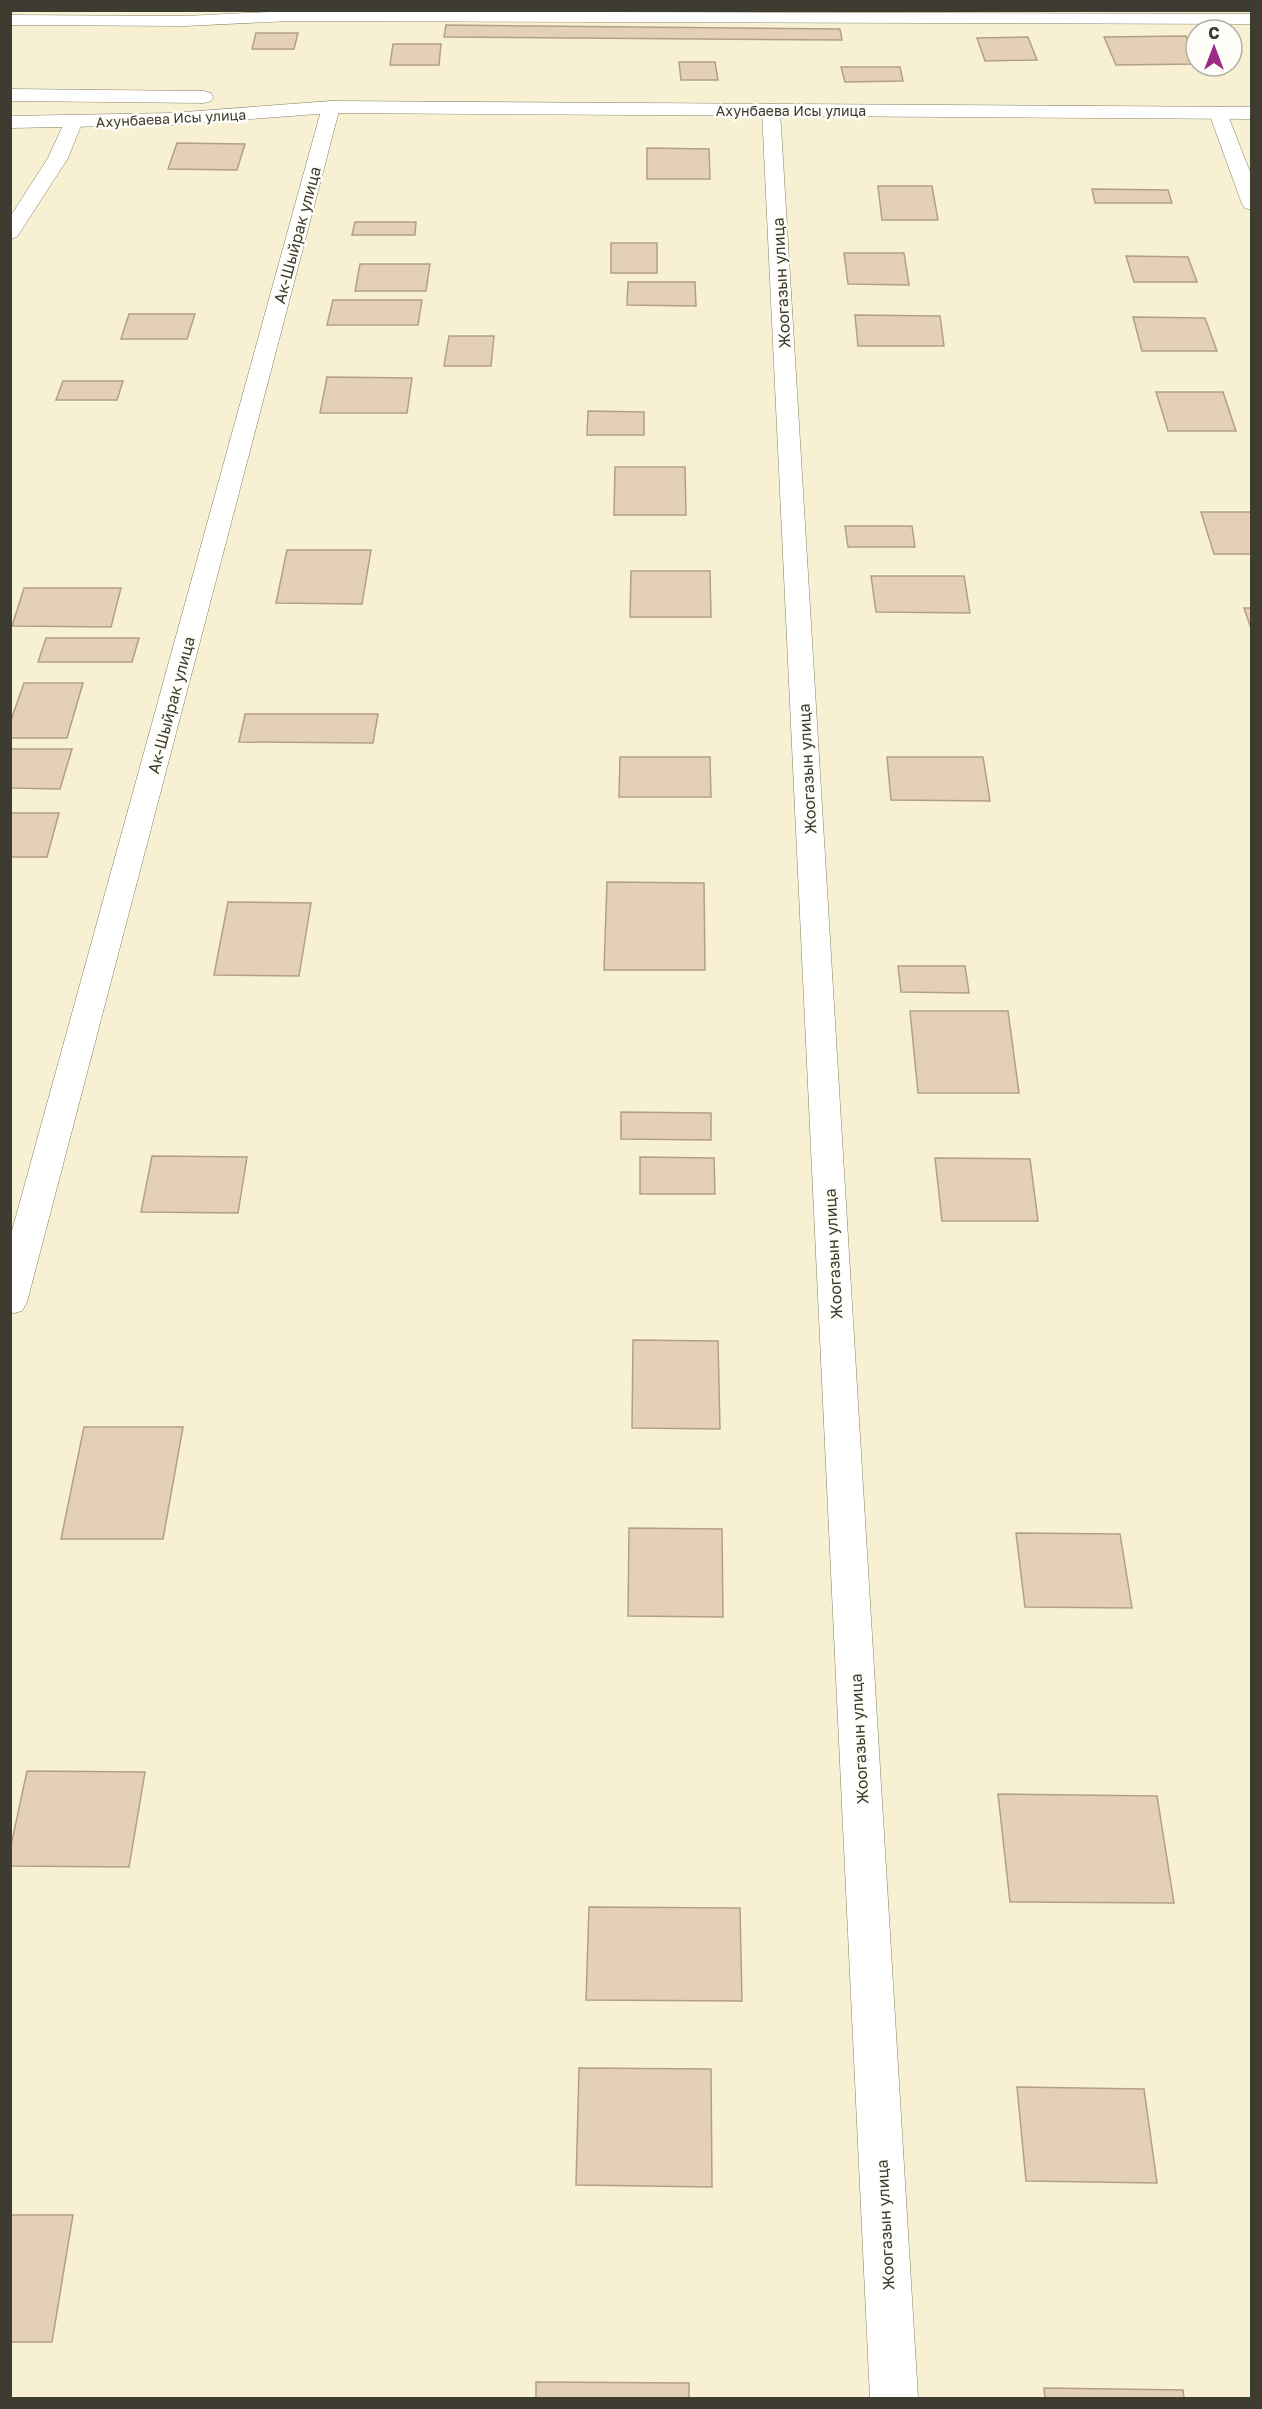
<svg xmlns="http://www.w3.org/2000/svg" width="1262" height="2409" viewBox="0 0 1262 2409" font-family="'Golos Text',sans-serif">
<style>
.building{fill:#e4cfb7;stroke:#b39f88;stroke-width:1.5}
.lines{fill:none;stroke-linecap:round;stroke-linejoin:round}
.minor-casing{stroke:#868064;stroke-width:1}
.primary-casing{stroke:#868064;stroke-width:1}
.minor{fill:#fff;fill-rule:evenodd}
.primary{fill:#fff;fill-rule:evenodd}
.labels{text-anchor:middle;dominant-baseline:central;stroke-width:5;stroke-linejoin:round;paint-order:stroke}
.far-street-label{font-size:14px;fill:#3e3c30;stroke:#fefdf7}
.street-label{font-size:16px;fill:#3e3c30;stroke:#fefdf7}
</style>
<rect width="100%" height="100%" fill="#f7f0d2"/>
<path class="building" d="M446,25L840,29L842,40L444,37Z
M256,33H298L294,49H252Z
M1186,36L1196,56V64L1116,65L1104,37Z
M1028,37L1037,60L985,61L977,38Z
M393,44H441L439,65H390Z
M679,62H715L718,80H681Z
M841,67H900L903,81L845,82Z
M177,143L245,144L237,170L168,169Z
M647,148L709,149L710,179H647Z
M878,186H932L938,220H882Z
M1092,189L1168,190L1172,203H1095Z
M355,222H416L415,235H352Z
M611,243H657V273H611Z
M844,253H904L909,285L848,284Z
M1126,256L1188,257L1197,282H1134Z
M360,264H430L426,291H355Z
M628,282H695L696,306L627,305Z
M333,300H422L418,325H327Z
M129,314H195L187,339H121Z
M855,315L940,316L944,346H858Z
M1133,317L1205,318L1217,351H1142Z
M449,336H494L491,366H444Z
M327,377L412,378L407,413H320Z
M63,381H123L117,400H56Z
M1156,392H1223L1236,431H1168Z
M588,411L644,412V435H587Z
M615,467H685L686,515H614Z
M1201,512H1252V554H1214Z
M845,526H912L915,547H848Z
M287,550H371L362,604L276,603Z
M631,571H710L711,617H630Z
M871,576H964L970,613L876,612Z
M24,588H121L111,627L12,626Z
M1244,608H1252V631Z
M46,638H139L132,662H38Z
M24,683H83L67,738H10V723Z
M245,714H378L373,743L239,742Z
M10,749H72L60,789L10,788Z
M620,757H710L711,797H619Z
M887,757H983L990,801L891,800Z
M10,813H59L47,857H10Z
M607,882L704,883L705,970H604Z
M228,902L311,903L299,976L214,975Z
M898,966H965L969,993L901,992Z
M910,1011H1008L1019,1093H918Z
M621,1112L711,1113V1140L621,1139Z
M152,1156L247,1157L238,1213L141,1212Z
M640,1157L714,1158L715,1194H640Z
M935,1158L1030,1159L1038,1221H942Z
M633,1340L718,1341L720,1429L632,1428Z
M84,1427H183L163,1539H61Z
M629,1528L722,1529L723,1617L628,1616Z
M1016,1533L1120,1534L1132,1608L1025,1607Z
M27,1771L145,1772L129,1867L10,1866V1850Z
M998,1794L1157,1796L1174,1903L1010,1902Z
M589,1907L740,1908L742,2001L586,2000Z
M579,2068L711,2069L712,2187L576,2185Z
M1017,2087L1144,2089L1157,2183L1026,2181Z
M10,2215H73L52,2342H10Z
M536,2382L689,2383V2398H536Z
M1044,2388L1183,2390L1184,2398H1045Z"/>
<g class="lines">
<g class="minor-casing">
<path id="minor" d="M290,11L1252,14V24L290,21L185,26L10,25V15L185,16Z
M331,101L338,103L340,107L27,1302L22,1311L10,1314V1238L322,107L324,103Z
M771,104L778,106L780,110L918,2398H870L762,110L764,106Z
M1218,107L1225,109L1227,113L1252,177V210L1245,208L1242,204L1209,113L1211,109Z
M73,117L80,119L82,123L68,158L17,237L10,239V217L48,158L64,123L66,119Z"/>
</g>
<g class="primary-casing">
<path id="primary" d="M10,89L204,91L211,93L213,97L211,101L204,103L10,101Z
M331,101L1252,107V119L331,113L171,125L10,128V116L171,113Z"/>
</g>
<use href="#minor" class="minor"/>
<use href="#primary" class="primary"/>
</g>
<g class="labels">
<g class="far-street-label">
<text x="791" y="110">Ахунбаева Исы улица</text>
<text transform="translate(171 118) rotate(-3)">Ахунбаева Исы улица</text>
</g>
<g class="street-label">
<text transform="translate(297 235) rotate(-75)">Ак-Шыйрак улица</text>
<text transform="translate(781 283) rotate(-93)">Жоогазын улица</text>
<text transform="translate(171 705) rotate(-75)">Ак-Шыйрак улица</text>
<text transform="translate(807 769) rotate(-93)">Жоогазын улица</text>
<text transform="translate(833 1254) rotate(-93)">Жоогазын улица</text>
<text transform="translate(859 1739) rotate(-93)">Жоогазын улица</text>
<text transform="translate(885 2225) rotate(-93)">Жоогазын улица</text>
</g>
</g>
<rect width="1262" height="2409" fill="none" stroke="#3e3c30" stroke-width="24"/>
<g transform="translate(1214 48)"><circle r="28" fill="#fefdf7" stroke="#b1b0a7" stroke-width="1.5"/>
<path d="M0-4.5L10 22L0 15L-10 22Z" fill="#9d2a86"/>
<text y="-9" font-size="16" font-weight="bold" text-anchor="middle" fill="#3e3c30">С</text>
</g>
</svg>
